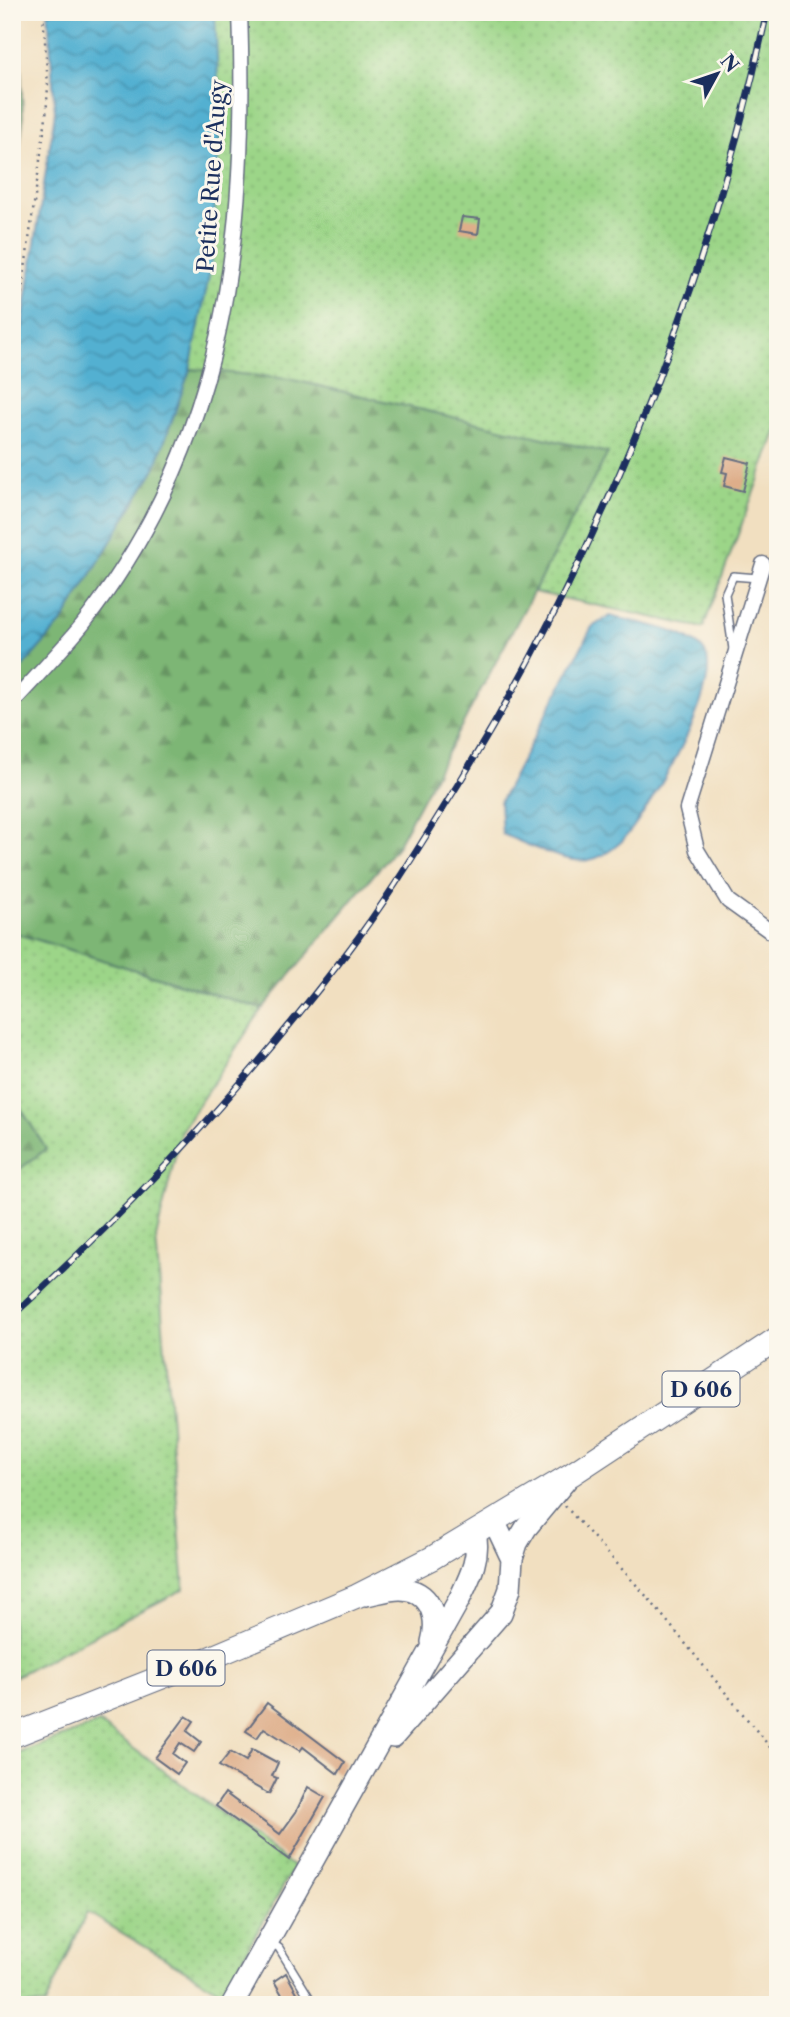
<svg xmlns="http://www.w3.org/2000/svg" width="790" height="2017" viewBox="0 0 790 2017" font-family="'Libre Caslon Text',serif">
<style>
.grass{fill:url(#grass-dots);stroke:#5c8273;stroke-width:2}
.forest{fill:url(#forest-firs);stroke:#4c7269;stroke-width:2}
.water{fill:url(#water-waves);stroke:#377098;stroke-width:2}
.building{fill:#deae8a}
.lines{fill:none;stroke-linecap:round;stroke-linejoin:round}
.lane-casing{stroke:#666d80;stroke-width:10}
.street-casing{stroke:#666d80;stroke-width:17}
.secondary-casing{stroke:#666d80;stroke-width:24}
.primary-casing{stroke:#666d80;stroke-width:25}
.path{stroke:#666d80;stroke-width:2.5;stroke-dasharray:2 5;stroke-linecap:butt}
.lane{stroke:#fff;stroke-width:7}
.street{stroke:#fff;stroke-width:14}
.secondary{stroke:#fff;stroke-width:21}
.primary{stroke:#fff;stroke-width:23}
.rail-casing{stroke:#1b2f5e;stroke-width:7}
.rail{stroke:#fbf7ec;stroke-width:4.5;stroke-dasharray:13;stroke-linecap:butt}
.labels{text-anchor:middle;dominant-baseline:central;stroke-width:6;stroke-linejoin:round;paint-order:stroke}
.shield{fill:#fbf7ec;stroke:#5e6b89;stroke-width:2}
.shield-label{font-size:21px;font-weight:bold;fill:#1b2f5e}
.street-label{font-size:23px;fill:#1b2f5e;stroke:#fbf7ec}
</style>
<defs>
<pattern id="grass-dots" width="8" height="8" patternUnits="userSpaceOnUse" patternTransform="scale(1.75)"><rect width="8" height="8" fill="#9cd588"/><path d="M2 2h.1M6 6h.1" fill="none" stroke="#86b778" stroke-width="1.8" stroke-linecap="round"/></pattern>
<pattern id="forest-firs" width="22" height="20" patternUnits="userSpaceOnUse" patternTransform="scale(1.75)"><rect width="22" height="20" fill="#7db674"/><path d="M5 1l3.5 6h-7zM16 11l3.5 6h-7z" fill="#669462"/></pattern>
<pattern id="water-waves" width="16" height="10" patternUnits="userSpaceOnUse" patternTransform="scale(1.75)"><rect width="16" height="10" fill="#53b0d1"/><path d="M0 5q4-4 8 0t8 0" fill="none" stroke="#4490ad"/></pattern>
</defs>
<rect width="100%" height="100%" fill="#fbf7ec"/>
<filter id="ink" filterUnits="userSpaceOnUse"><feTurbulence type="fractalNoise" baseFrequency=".0143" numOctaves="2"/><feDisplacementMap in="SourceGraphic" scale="14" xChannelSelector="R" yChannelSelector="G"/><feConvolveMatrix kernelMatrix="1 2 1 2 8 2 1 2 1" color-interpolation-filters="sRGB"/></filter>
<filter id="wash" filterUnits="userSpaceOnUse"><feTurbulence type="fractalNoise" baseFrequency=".00686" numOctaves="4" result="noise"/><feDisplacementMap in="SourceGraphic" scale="28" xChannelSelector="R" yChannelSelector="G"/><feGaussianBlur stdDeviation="1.57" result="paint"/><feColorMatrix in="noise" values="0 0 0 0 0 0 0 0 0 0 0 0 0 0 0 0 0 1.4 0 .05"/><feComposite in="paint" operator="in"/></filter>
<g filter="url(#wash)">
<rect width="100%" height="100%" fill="#f1dfc0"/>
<path class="grass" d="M140,12H778V427L703,628L534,592L607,453L289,379L190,369Z
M12,932L262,1009L181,1131L156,1238L184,1589L12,1678V1175L46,1149L12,1094Z
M99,1723L294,1867L223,1993L87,1912L45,2005H12V1756Z"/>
<path class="forest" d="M12,12H19L23,122L12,202Z
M190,369L289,379L608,453L396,848L262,1009L12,932V675L63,621L155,468Z
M12,1094L46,1149L12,1175Z"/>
<path class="water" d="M48,12H215L220,128L211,266L190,369L155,468L63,621L12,679V393L55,112Z
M610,616C636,623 687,629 704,651C727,683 646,816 621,842C612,850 601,858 589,860C565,864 525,843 502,834L500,802L592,627Z"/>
<g id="blocks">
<path class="building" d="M462,217L480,219L478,234L459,231Z
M726,457L750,463L743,491L724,486L727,473L722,472Z
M267,1703L345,1762L338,1774L303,1747L300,1751L264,1728L257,1738L246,1731Z
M186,1716L194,1721L187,1731L201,1742L194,1752L180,1743L173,1754L185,1763L177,1774L155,1758Z
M252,1749L278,1763L272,1776L277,1778L269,1794L219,1766L230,1752L246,1761Z
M308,1787L325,1797L289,1860L216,1806L225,1793L280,1834L296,1812Z
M286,1973L304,2005H288L274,1981Z"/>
</g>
</g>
<g filter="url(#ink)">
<use href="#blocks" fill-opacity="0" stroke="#666d80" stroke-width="2"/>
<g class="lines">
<g class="lane-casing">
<path id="lane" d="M733,649L725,594L733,576L758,578
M269,1941L279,1948L314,2005"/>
</g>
<g class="street-casing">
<path id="street" d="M763,564L687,809L697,850L728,901L778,937
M12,703C36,677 61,651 83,624C226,442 248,235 240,12"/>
</g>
<g class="secondary-casing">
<path id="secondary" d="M494,1521L512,1559
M366,1595C377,1593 389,1589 400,1589C430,1589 439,1617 432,1642
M393,1737L501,1613L510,1589L512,1559L517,1543L526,1528L566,1480
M232,2005L459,1600C469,1579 481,1557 475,1533"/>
</g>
<g class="primary-casing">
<path id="primary" d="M12,1736L210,1658L357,1596L432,1558L572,1474L778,1338"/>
</g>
<path class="path" d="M12,363L46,117L48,86L43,12
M565,1506L649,1599L778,1757"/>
<use href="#lane" class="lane"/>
<use href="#street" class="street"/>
<use href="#secondary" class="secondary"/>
<use href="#primary" class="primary"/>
<g class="rail-casing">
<path id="rail" d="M12,1316C134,1206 246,1084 346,954C382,907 413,857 444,807C597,564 707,293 767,12"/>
</g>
<use href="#rail" class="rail"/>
</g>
</g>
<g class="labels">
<g class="shield">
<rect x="662.5" y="1371.5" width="77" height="35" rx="5"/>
<rect x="147.5" y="1650.5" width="77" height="35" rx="5"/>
</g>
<g class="shield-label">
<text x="701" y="1389">D 606</text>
<text x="186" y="1668">D 606</text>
</g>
<g class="street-label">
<text transform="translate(212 176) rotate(-86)">Petite Rue d'Augy</text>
</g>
</g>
<rect width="790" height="2017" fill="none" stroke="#fbf7ec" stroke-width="42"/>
<g transform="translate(717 74) rotate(50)" stroke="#fbf7ec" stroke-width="5" paint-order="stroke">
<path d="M0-5L12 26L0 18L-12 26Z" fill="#1b2f5e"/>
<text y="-10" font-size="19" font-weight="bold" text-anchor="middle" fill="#1b2f5e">N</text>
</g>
</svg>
